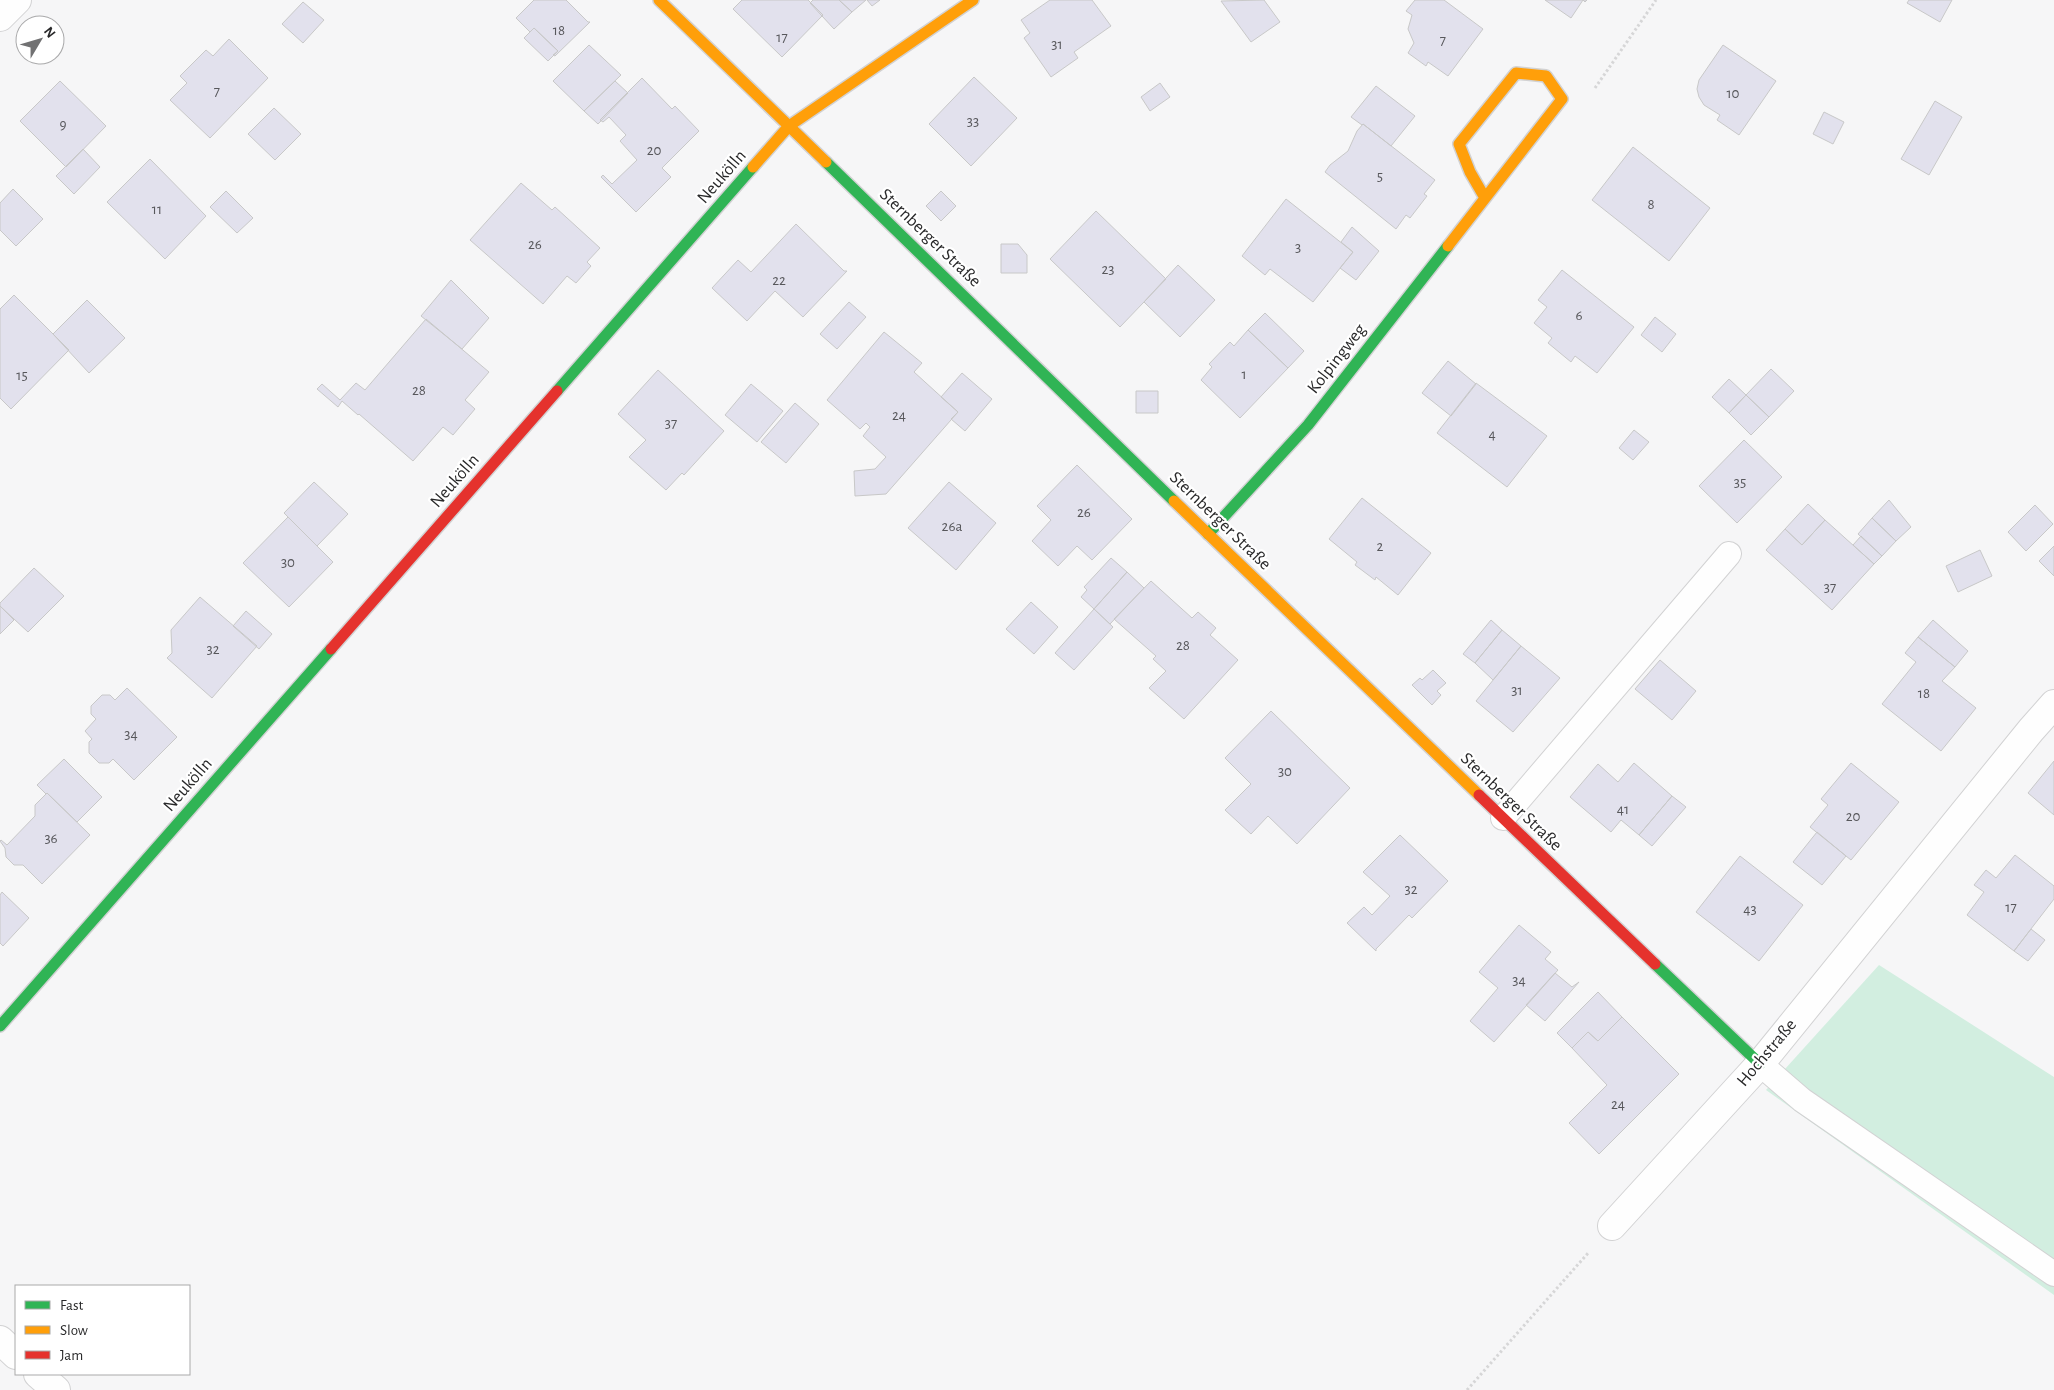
<svg xmlns="http://www.w3.org/2000/svg" width="2054" height="1390" viewBox="0 0 2054 1390" font-family="'Alegreya Sans',sans-serif">
<style>
.green{fill:#d2eee0}
.building{fill:#e2e1ed;stroke:#c8c8c8}
.lines{fill:none;stroke-linecap:round;stroke-linejoin:round}
.lane-casing{stroke:#d2d2d3;stroke-width:26}
.street-casing{stroke:#d2d2d3;stroke-width:30}
.fast-casing{stroke:#d2d2d3;stroke-width:14}
.slow-casing{stroke:#d2d2d3;stroke-width:14}
.jam-casing{stroke:#d2d2d3;stroke-width:14}
.path{stroke:#d6d6d7;stroke-width:3;stroke-dasharray:2.5 2.5;stroke-linecap:butt}
.lane{stroke:#fefefe;stroke-width:24}
.street{stroke:#fefefe;stroke-width:28}
.fast{stroke:#30b455;stroke-width:11}
.slow{stroke:#ff9f0a;stroke-width:11}
.jam{stroke:#e5322d;stroke-width:11}
.labels{text-anchor:middle;dominant-baseline:central;stroke-width:4.5;stroke-linejoin:round;paint-order:stroke}
.number-label{font-size:15px;fill:#57575b}
.street-label{font-size:18px;fill:#29292a;stroke:#fff}
</style>
<rect width="100%" height="100%" fill="#f6f6f7"/>
<path class="green" d="M1879,965L2054,1077V1295L1766,1090Z"/>
<path class="building" d="M534,0H566L588,22H590L555,56L553,55L558,51L534,28L530,32L516,18Z
M742,0H808L823,15L782,57L733,9Z
M813,0H839L852,12L834,29L810,3Z
M839,0H866L852,12Z
M867,0H880L872,6Z
M1050,0H1092L1111,26L1074,52L1078,58L1051,77L1024,38L1030,33L1021,20Z
M1264,0L1280,22L1251,42L1221,1Z
M1415,0H1444L1483,29L1448,76L1428,62L1426,66L1408,53L1414,43L1408,29L1412,15L1406,11Z
M1545,0H1587L1585,2L1583,0L1571,18Z
M1909,0H1952L1940,22L1907,3Z
M303,2L324,20L303,43L282,24Z
M534,28L558,51L548,61L524,38Z
M229,39L268,78L210,138L170,100L187,83L180,76L206,50L213,56Z
M589,45L621,75L584,111L553,81Z
M1723,45L1776,81L1739,135L1717,120L1720,115L1704,105L1699,97L1697,89L1699,80Z
M974,77L1017,118L971,166L929,124Z
M642,78L672,109L675,106L699,131L662,168L671,177L636,212L601,177L603,175L612,184L637,160L620,141L626,135L609,117L603,122L600,120Z
M60,81L106,126L66,167L20,121Z
M615,81L628,93L598,124L584,111Z
M1160,83L1170,97L1150,111L1141,97Z
M1376,86L1415,116L1391,146L1363,124L1362,125L1351,117Z
M1935,101L1962,117L1929,175L1901,159Z
M274,108L301,134L275,160L248,134Z
M1824,112L1844,122L1833,144L1813,134Z
M1363,124L1435,180L1424,194L1427,196L1410,218L1406,215L1396,229L1325,172L1330,165L1348,151L1357,131Z
M1633,147L1710,208L1669,261L1592,200Z
M83,149L100,167L74,194L56,176Z
M150,159L206,216L165,259L107,202Z
M521,183L552,210L555,207L600,248L587,262L591,266L576,283L567,276L543,304L470,240Z
M13,189L43,219L16,246L0,230V203Z
M226,191L253,218L237,233L210,207Z
M941,191L956,206L941,221L926,206Z
M1286,199L1353,252L1313,302L1270,269L1265,275L1242,256Z
M1096,211L1166,279L1120,327L1050,259Z
M796,224L844,271H847L803,317L775,291L747,321L712,288L738,260L751,272Z
M1352,227L1379,251L1356,280L1340,268L1353,252L1341,242Z
M1001,244H1018L1027,255V273H1001Z
M1178,265L1215,300L1180,337L1144,302Z
M1562,270L1634,327L1597,373L1575,356L1571,362L1548,343L1552,338L1534,323L1547,307L1538,300Z
M451,280L489,318L462,349L421,316Z
M14,295L69,350L11,409L0,398V309Z
M87,300L125,338L89,373L53,334Z
M849,302L866,317L837,349L820,334Z
M1265,313L1304,351L1288,368L1248,330Z
M1655,317L1676,334L1662,352L1641,335Z
M426,319L489,372L465,400L475,409L453,435L443,427L413,461L359,414L358,415L342,401L338,407L317,389L322,384L340,400L356,383L365,390Z
M1248,330L1288,368L1240,418L1201,380L1212,367L1209,364L1230,342L1234,346Z
M884,332L922,363L914,372L958,412L886,494L855,496L854,471L875,469L886,457L863,436L870,427L866,423L860,429L827,400Z
M1448,361L1476,384L1451,416L1422,393Z
M1771,369L1794,391L1769,417L1746,395Z
M658,370L724,431L684,475L682,473L666,490L629,457L646,440L618,414Z
M962,373L992,399L965,431L951,419L958,412L941,397Z
M1729,379L1746,395L1729,413L1712,397Z
M1476,383L1547,436L1507,487L1437,433Z
M751,384L783,411L757,442L725,415Z
M1136,391H1158V413H1136Z
M1746,395L1769,417L1751,435L1729,413Z
M795,403L819,424L786,463L761,442Z
M1634,430L1649,442L1633,460L1619,448Z
M1744,440L1782,477L1737,523L1699,486Z
M1077,465L1132,519L1092,560L1077,546L1058,566L1032,541L1051,520L1037,506Z
M314,482L348,514L317,546L284,513Z
M949,482L996,523L956,570L908,528Z
M1362,498L1431,553L1398,595L1376,577L1375,580L1355,565L1357,562L1329,539Z
M1889,500L1911,527L1896,541L1872,518Z
M1808,504L1825,520L1802,545L1785,529Z
M2035,505L2053,524L2026,551L2008,532Z
M288,517L333,562L289,607L243,563Z
M1872,518L1896,541L1882,556L1858,534Z
M1825,520L1874,564L1832,610L1766,550L1785,529L1802,545Z
M1861,536L1882,556L1874,564L1853,545Z
M2054,546V576L2039,561Z
M1980,550L1992,576L1958,592L1946,566Z
M1111,558L1127,572L1094,609L1081,597L1087,590L1084,587Z
M34,568L64,596L28,632L0,606V603Z
M1127,572L1144,588L1110,624L1094,609Z
M1151,581L1192,618L1198,612L1216,628L1210,635L1238,660L1184,719L1149,688L1166,671L1153,659L1156,656L1114,619Z
M200,597L257,646L212,698L167,658L172,653L171,630Z
M1031,602L1058,627L1034,654L1006,629Z
M0,606L14,620L0,634Z
M1094,609L1113,627L1074,670L1055,653Z
M246,611L272,634L259,649L233,626Z
M1491,620L1502,630L1475,663L1463,654Z
M1933,620L1968,651L1955,667L1918,637Z
M1502,630L1521,646L1493,680L1475,663Z
M1918,637L1955,667L1942,681L1976,708L1941,751L1882,704L1916,662L1905,653Z
M1521,646L1560,678L1513,732L1476,701Z
M1660,660L1696,691L1672,720L1635,689Z
M1433,670L1446,683L1437,691L1441,695L1432,705L1412,685L1420,678L1422,680Z
M127,688L177,737L134,780L113,759L109,763H99L89,753V742L92,739L85,731L96,719L91,714V706L102,695H110L115,700Z
M1271,711L1350,788L1297,844L1268,816L1251,834L1225,810L1251,784L1225,758Z
M64,759L102,797L77,822L47,793L46,794L37,785Z
M2054,761V815L2028,793Z
M1634,763L1672,796L1639,835L1621,820L1611,832L1570,797L1598,764L1618,782Z
M1851,763L1899,802L1851,860L1810,827L1828,805L1821,799Z
M47,793L90,835L42,884L23,865H14L6,857L5,848L0,841L1,840L7,845L35,816V805Z
M1672,796L1686,807L1652,846L1639,835Z
M1817,832L1846,856L1822,885L1793,862Z
M1400,835L1448,881L1412,918L1409,915L1376,949V951L1347,923L1364,907L1372,915L1390,896L1363,872Z
M2015,855L2054,886V899L2014,951L1967,915L1984,892L1974,885L1986,870L1996,878Z
M1740,856L1803,905L1759,961L1696,912Z
M2,892L29,918L3,946L0,943V895Z
M1519,925L1551,952L1545,959L1558,970L1494,1042L1470,1021L1498,988L1479,972Z
M2031,929L2045,940L2028,961L2014,951Z
M1555,973L1572,987L1579,982L1545,1021L1526,1005Z
M1598,992L1622,1017L1598,1041L1588,1032L1572,1048L1557,1033Z
M1622,1017L1679,1074L1599,1154L1569,1123L1607,1085L1572,1048L1588,1032L1598,1041Z"/>
<g class="lines">
<g class="lane-casing">
<path id="lane" d="M1503,818L1729,554
M1760,1064L1802,1100L2054,1274"/>
</g>
<g class="street-casing">
<path id="street" d="M0,17L17,0
M1612,1226L1760,1064L2031,730L2054,704
M0,1340L16,1355
M38,1374L56,1390"/>
</g>
<g class="fast-casing">
<path id="fast" d="M826,162L1174,501
M557,391L753,167
M1208,534L1308,425L1448,246
M1655,964L1760,1064
M0,1026L331,649"/>
</g>
<g class="slow-casing">
<path id="slow" d="M659,0L826,162
M753,167L789,126L973,0
M1448,246L1562,99L1546,76L1516,73L1459,144L1470,172L1485,198
M1174,501L1479,795"/>
</g>
<g class="jam-casing">
<path id="jam" d="M331,649L557,391
M1479,795L1655,964"/>
</g>
<path class="path" d="M1595,88L1656,0
M1467,1390L1589,1252"/>
<use href="#lane" class="lane"/>
<use href="#street" class="street"/>
<use href="#fast" class="fast"/>
<use href="#slow" class="slow"/>
<use href="#jam" class="jam"/>
</g>
<g class="labels">
<g class="number-label">
<text x="559" y="30">18</text>
<text x="782" y="37">17</text>
<text x="1443" y="40">7</text>
<text x="1057" y="44">31</text>
<text x="217" y="91">7</text>
<text x="1733" y="93">10</text>
<text x="973" y="121">33</text>
<text x="63" y="124">9</text>
<text x="654" y="150">20</text>
<text x="1380" y="176">5</text>
<text x="1651" y="204">8</text>
<text x="157" y="209">11</text>
<text x="535" y="244">26</text>
<text x="1298" y="247">3</text>
<text x="1108" y="269">23</text>
<text x="779" y="280">22</text>
<text x="1579" y="315">6</text>
<text x="1244" y="374">1</text>
<text x="22" y="375">15</text>
<text x="419" y="390">28</text>
<text x="899" y="415">24</text>
<text x="671" y="423">37</text>
<text x="1492" y="434">4</text>
<text x="1740" y="482">35</text>
<text x="1084" y="512">26</text>
<text x="952" y="526">26a</text>
<text x="1380" y="546">2</text>
<text x="288" y="562">30</text>
<text x="1830" y="587">37</text>
<text x="1183" y="645">28</text>
<text x="213" y="649">32</text>
<text x="1517" y="690">31</text>
<text x="1924" y="693">18</text>
<text x="131" y="734">34</text>
<text x="1285" y="771">30</text>
<text x="1623" y="809">41</text>
<text x="1853" y="816">20</text>
<text x="51" y="838">36</text>
<text x="1411" y="889">32</text>
<text x="2011" y="907">17</text>
<text x="1750" y="909">43</text>
<text x="1519" y="980">34</text>
<text x="1618" y="1104">24</text>
</g>
<g class="street-label">
<text transform="translate(722 177) rotate(-49)">Neukölln</text>
<text transform="translate(930 238) rotate(44)">Sternberger Straße</text>
<text transform="translate(1337 359) rotate(-52)">Kolpingweg</text>
<text transform="translate(455 481) rotate(-49)">Neukölln</text>
<text transform="translate(1220 521) rotate(44)">Sternberger Straße</text>
<text transform="translate(188 785) rotate(-49)">Neukölln</text>
<text transform="translate(1511 802) rotate(44)">Sternberger Straße</text>
<text transform="translate(1767 1053) rotate(-50)">Hochstraße</text>
</g>
</g>
<rect x="15" y="1285" width="175" height="90" fill="#ffffff" stroke="#a9a9aa"/>
<rect x="25" y="1301" width="25" height="8" fill="#30b455" stroke="#a9a9aa"/>
<text x="60" y="1310" font-size="15" fill="#29292a">Fast</text>
<rect x="25" y="1326" width="25" height="8" fill="#ff9f0a" stroke="#a9a9aa"/>
<text x="60" y="1335" font-size="15" fill="#29292a">Slow</text>
<rect x="25" y="1351" width="25" height="8" fill="#e5322d" stroke="#a9a9aa"/>
<text x="60" y="1360" font-size="15" fill="#29292a">Jam</text>
<g transform="translate(40 40) rotate(52)"><circle r="24" fill="#ffffff" stroke="#a9a9aa"/>
<path d="M0-4L9 19L0 12L-9 19Z" fill="#717172"/>
<text y="-8" font-size="14" font-weight="bold" text-anchor="middle" fill="#29292a">N</text>
</g>
</svg>
